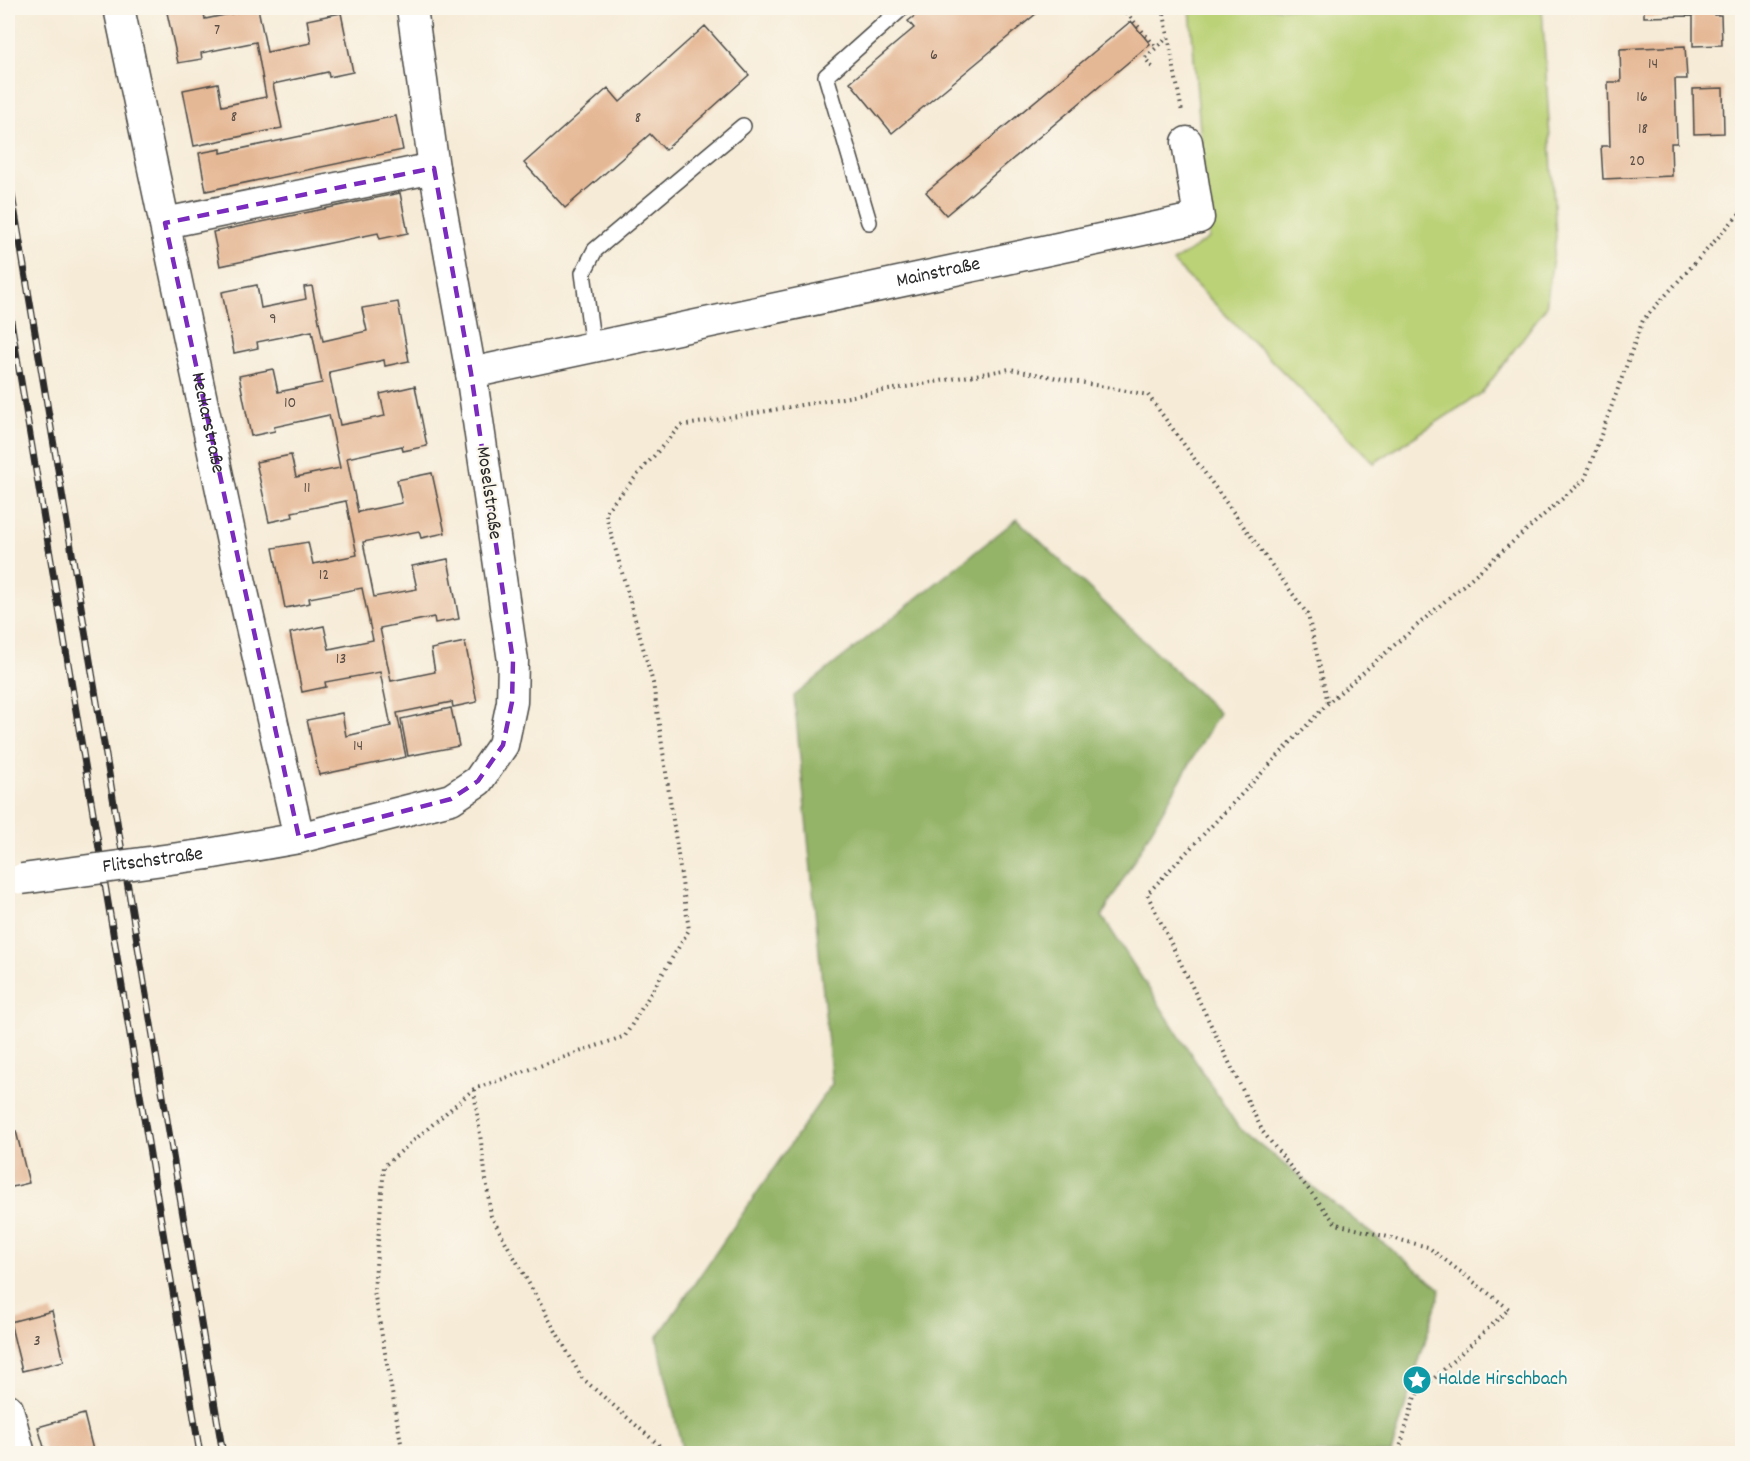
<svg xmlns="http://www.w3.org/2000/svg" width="1750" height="1461" viewBox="0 0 1750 1461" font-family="Dekko,sans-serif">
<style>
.green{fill:#bbd277;stroke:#737e51;stroke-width:1.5}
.forest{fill:#94b468;stroke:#60704a;stroke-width:1.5}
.building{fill:#e5b895}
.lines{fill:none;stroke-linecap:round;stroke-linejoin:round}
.lane-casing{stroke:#494845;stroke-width:18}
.street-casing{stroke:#494845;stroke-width:33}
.path{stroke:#494845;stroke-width:4;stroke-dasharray:1.5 4.5;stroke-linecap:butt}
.lane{stroke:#fff;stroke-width:15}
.street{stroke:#fff;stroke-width:30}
.rail-casing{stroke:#2b2b2b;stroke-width:7}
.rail{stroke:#fbf7ec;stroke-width:4.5;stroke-dasharray:14;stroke-linecap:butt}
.street-bridge-casing{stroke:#494845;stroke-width:33;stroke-linecap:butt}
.street-bridge{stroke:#fff;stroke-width:30}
.marked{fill:none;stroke:#7b2cbf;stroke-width:4.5;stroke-dasharray:12 8;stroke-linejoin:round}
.labels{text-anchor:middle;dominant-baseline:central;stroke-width:4.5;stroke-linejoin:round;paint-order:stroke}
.number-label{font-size:16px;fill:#5a4e46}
.street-label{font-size:20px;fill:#2b2b2b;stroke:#fbf7ec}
.culture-label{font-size:20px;fill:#0d838f;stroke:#fbf7ec;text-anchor:start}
</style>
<rect width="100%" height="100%" fill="#fbf7ec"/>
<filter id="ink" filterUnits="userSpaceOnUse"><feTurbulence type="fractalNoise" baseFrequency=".0167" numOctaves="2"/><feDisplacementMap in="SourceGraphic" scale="12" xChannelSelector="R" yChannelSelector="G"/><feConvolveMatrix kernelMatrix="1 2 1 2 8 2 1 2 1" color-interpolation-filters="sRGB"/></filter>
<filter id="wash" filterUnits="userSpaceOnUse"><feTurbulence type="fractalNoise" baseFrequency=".008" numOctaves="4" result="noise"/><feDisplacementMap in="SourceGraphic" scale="24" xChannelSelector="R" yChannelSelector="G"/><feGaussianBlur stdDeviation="1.35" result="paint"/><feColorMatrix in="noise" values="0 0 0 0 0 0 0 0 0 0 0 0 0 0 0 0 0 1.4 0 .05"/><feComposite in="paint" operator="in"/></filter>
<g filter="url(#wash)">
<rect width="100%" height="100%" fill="#f6ebd7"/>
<path class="green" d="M1190,8H1542L1556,237L1546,307L1482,393L1374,463L1173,262L1209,238Z"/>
<path class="forest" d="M1017,519L1219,713L1102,916L1238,1127L1441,1289L1391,1453H683L657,1338L832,1084L794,696Z"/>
<g id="blocks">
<path class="building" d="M166,8H203L205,19L249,10L248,8H258L267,52L311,43L307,20L341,13L353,72L329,77L328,72L273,84L282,128L194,146L183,90L218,83L222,106L266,97L256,42L201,53L202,59L178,63Z
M925,8H1043L892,133L850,82L914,28L908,21Z
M1644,8H1713L1714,15H1721L1722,45L1693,46V16L1644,17Z
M1131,21L1150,44L946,215L926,192Z
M705,26L749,75L665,150L650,134L565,208L524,163L608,88L620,102Z
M1685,46L1687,79H1675L1677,143H1671L1672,176L1603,179L1601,146H1610L1608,82H1621L1620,49Z
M1723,88L1724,133L1694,134L1693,89Z
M396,116L403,150L206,191L199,153L221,149V153Z
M400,193L408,233L380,239L378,233L220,266L213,232Z
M257,285L261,308L306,299L304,287L312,286L323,341L367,331L362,308L398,302L409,361L385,366L384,360L329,372L340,425L385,416L380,394L415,386L427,446L403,451L402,446L347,458L358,512L402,503L397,480L432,473L445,533L421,538L419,531L363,542L374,597L417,589L412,566L448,559L459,619L435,623L434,617L380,628L391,681L435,672L431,649L465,642L477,702L453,707L452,702L397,713L406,757L319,775L307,720L342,713L346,736L391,726L380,672L325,682L326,687L302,692L290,633L324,626L329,649L373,640L362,588L309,598L310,603L285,608L273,548L308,542L313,564L357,555L346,501L292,512L293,517L269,522L256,462L291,455L296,477L340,468L329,415L274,427L275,431L251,436L239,376L273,369L278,392L322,383L312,331L257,342L258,348L234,353L222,292Z
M451,708L459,746L408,756L401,719Z
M16,1131L29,1183L8,1188V1133Z
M52,1311L64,1361L22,1371L10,1322Z
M84,1414L94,1454H46L38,1427Z"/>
</g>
</g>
<g filter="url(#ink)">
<use href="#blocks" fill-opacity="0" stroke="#494845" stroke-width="1.5"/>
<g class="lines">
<g class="lane-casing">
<path id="lane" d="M869,222L826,76L902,8
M593,347L583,273L595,250L743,126"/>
</g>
<g class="street-casing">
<g id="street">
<path id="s1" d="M119,8L236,561L299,838"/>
<path d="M165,223L434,168"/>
<path id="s2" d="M471,373L1199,218L1187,142"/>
<path d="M208,854L299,838L451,799L478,781L503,745L512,702L513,661L471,373L434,168L412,8"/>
<path d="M8,1409L20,1454"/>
</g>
</g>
<path class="path" d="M1122,8L1157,48
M1163,8L1182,112
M1152,67L1145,58L1167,38
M1328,703L1147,894L1263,1132L1336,1224L1428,1247L1509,1309L1415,1396L1398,1454
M474,1090L491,1216L582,1378L669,1454
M403,1454L374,1291L384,1166L474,1089L625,1036L689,930L653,683L605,512L680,426L1010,369L1148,395L1308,615L1328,703L1585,479L1643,320L1742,211"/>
<use href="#lane" class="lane"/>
<use href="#street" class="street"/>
<g class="rail-casing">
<path id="rail" d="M8,171L223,1454
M8,303L200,1454"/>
</g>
<use href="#rail" class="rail"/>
<g class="street-bridge-casing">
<g id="street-bridge">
<path id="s3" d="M22,879L208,854"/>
</g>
</g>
<use href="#street-bridge" class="street-bridge"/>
</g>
</g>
<path class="marked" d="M434,168L471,373L513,661L512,702L503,745L478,781L451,799L299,838L165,223Z"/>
<defs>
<g id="sight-disc" transform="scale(1.5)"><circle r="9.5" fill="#0f9aa8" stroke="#fbf7ec"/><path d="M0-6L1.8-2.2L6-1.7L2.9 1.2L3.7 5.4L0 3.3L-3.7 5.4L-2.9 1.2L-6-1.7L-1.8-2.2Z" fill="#fff"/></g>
</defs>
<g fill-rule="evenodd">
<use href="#sight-disc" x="1417" y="1380"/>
</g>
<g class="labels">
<g class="number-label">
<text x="217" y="30">7</text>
<text x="934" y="55">6</text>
<text x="1653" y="64">14</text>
<text x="1642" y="97">16</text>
<text x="234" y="117">8</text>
<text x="638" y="118">8</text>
<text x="1643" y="129">18</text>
<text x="1637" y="161">20</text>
<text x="273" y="319">9</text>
<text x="290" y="403">10</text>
<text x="307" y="488">11</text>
<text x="324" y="575">12</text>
<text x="341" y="659">13</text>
<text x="358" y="746">14</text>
<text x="37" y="1341">3</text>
</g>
<g class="street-label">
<text stroke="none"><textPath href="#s2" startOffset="478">Mainstraße</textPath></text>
<text stroke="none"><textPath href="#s1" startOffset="424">Neckarstraße</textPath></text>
<text transform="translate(488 493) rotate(82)">Moselstraße</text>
<text stroke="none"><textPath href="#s3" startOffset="132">Flitschstraße</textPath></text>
</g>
<g class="culture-label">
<text x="1438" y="1380">Halde Hirschbach</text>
</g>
</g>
<rect width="1750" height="1461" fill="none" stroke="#fbf7ec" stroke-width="30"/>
</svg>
